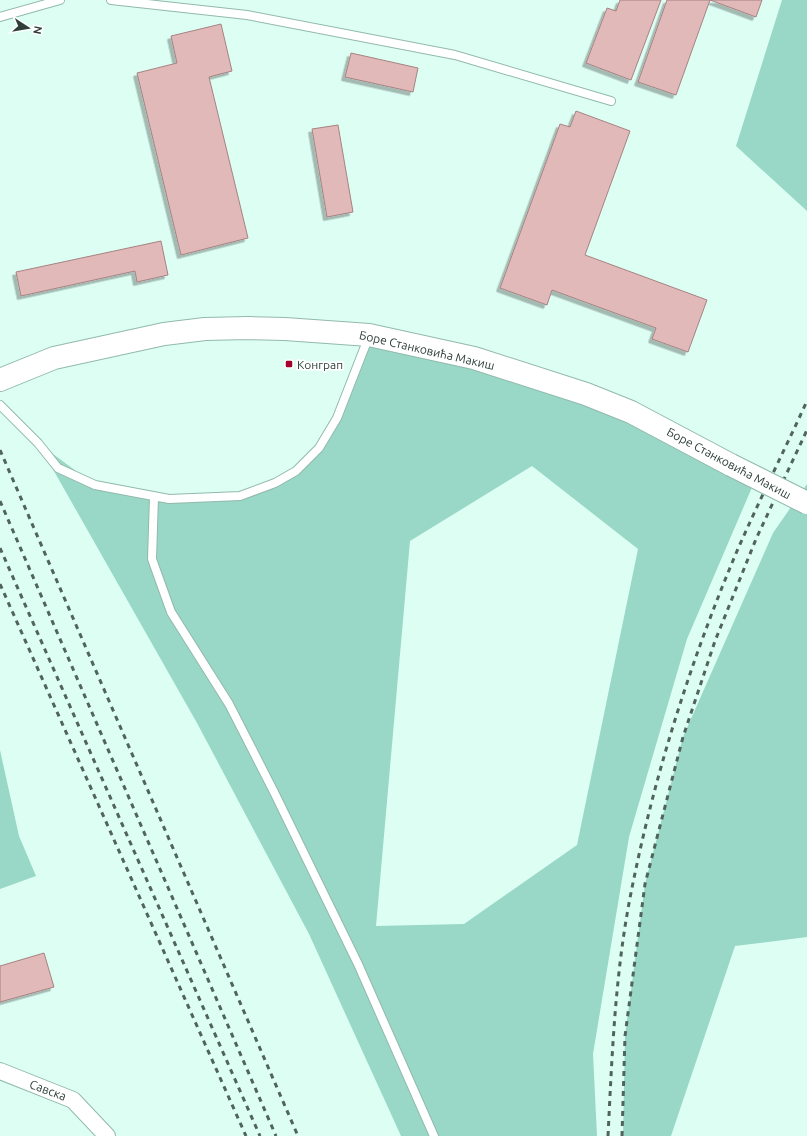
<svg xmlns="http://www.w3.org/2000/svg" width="807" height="1136" viewBox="0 0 807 1136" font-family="Ubuntu,sans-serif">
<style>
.green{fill:#99d8c6;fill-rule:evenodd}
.building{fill:#e0b9b8;stroke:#a68282;filter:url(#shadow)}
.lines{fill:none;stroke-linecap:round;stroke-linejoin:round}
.service-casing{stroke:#92b9ad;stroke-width:10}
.minor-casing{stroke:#92b9ad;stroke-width:18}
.secondary-casing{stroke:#92b9ad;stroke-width:24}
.service{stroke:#fff;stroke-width:8}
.minor{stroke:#fff;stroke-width:16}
.secondary{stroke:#fff;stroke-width:22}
.rail{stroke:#50645d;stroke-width:3;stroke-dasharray:5 5;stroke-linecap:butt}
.secondary-bridge-casing{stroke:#92b9ad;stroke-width:24;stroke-linecap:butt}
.secondary-bridge{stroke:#fff;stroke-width:22}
.poi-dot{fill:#a2022c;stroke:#fff;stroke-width:1.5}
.labels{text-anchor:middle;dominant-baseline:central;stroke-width:3.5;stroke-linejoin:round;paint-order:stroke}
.street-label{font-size:12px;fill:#2e3f3a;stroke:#fff}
.poi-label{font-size:12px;fill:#2e3f3a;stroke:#fff;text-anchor:start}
</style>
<defs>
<filter id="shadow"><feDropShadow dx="-3.5" dy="3.5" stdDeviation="0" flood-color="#0004"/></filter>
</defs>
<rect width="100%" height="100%" fill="#ddfef3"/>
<path class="green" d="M782,0H807V211L736,146Z
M369,335L586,394L756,478L687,639L629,837L593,1054L597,1136H401L309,934L197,723L38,443L95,485L169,499L240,496L296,471L337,418ZM532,466L638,549L577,845L464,924L376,926L410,541Z
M807,484V937L735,946L671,1136H623L625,1036L645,884L683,737L773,533Z
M0,750L19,836L36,876L0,889Z"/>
<path class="building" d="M620,0H661L631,80L586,63L607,8L616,11Z
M667,0H762L756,17L710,0L676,95L638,82Z
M221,24L232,71L209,77L248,238L181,255L137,73L177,63L171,36Z
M351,53L418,68L413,92L345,77Z
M576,111L630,131L585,255L707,300L688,352L652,339L656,328L552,290L547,305L500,288L560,124L570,127Z
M338,125L353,212L327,217L312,129Z
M161,241L168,275L137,282L135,271L21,296L16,272Z
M44,953L54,987L0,1002V966Z"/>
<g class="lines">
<g class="service-casing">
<path id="service" d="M111,0L247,15L455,55L611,101
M0,17L60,0
M0,405L38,443L58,468L95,485L169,499L240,496L275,483L296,471L319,448L337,418L369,336
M154,497L152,559L171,612L229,704L274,792L358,964L434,1136"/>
</g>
<g class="minor-casing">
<path id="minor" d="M0,1071L73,1100L107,1136"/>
</g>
<g class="secondary-casing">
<path id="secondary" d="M0,380L54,358L164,334L205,329L248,328L285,329L369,335L474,358L586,394L631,412L731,465"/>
</g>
<use href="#service" class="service"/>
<use href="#minor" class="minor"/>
<use href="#secondary" class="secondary"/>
<path class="rail" d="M0,450L298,1136
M0,501L276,1136
M0,548L260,1136
M0,584L246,1136
M608,1136C612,1056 615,976 630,898C653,779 690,662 737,551C759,501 784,451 807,401
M622,1136L625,1036L645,884L683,737L715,641L756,539L807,430"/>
<g class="secondary-bridge-casing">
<path id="secondary-bridge" d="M731,465L807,503"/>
</g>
<use href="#secondary-bridge" class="secondary-bridge"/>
</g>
<rect class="poi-dot" x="285" y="360" width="8" height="8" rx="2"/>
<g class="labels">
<g class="street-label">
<text transform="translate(427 350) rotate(13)">Боре Станковића Макиш</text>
<text transform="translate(729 463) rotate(28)">Боре Станковића Макиш</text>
<text transform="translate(48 1090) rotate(21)">Савска</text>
</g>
<g class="poi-label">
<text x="297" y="364">Конграп</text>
</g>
</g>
<g transform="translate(28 28) rotate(102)" stroke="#ffffff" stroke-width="3" paint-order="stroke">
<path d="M0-3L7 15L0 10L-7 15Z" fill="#2e3f3a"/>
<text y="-6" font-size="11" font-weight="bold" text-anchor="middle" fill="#2e3f3a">N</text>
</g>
</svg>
